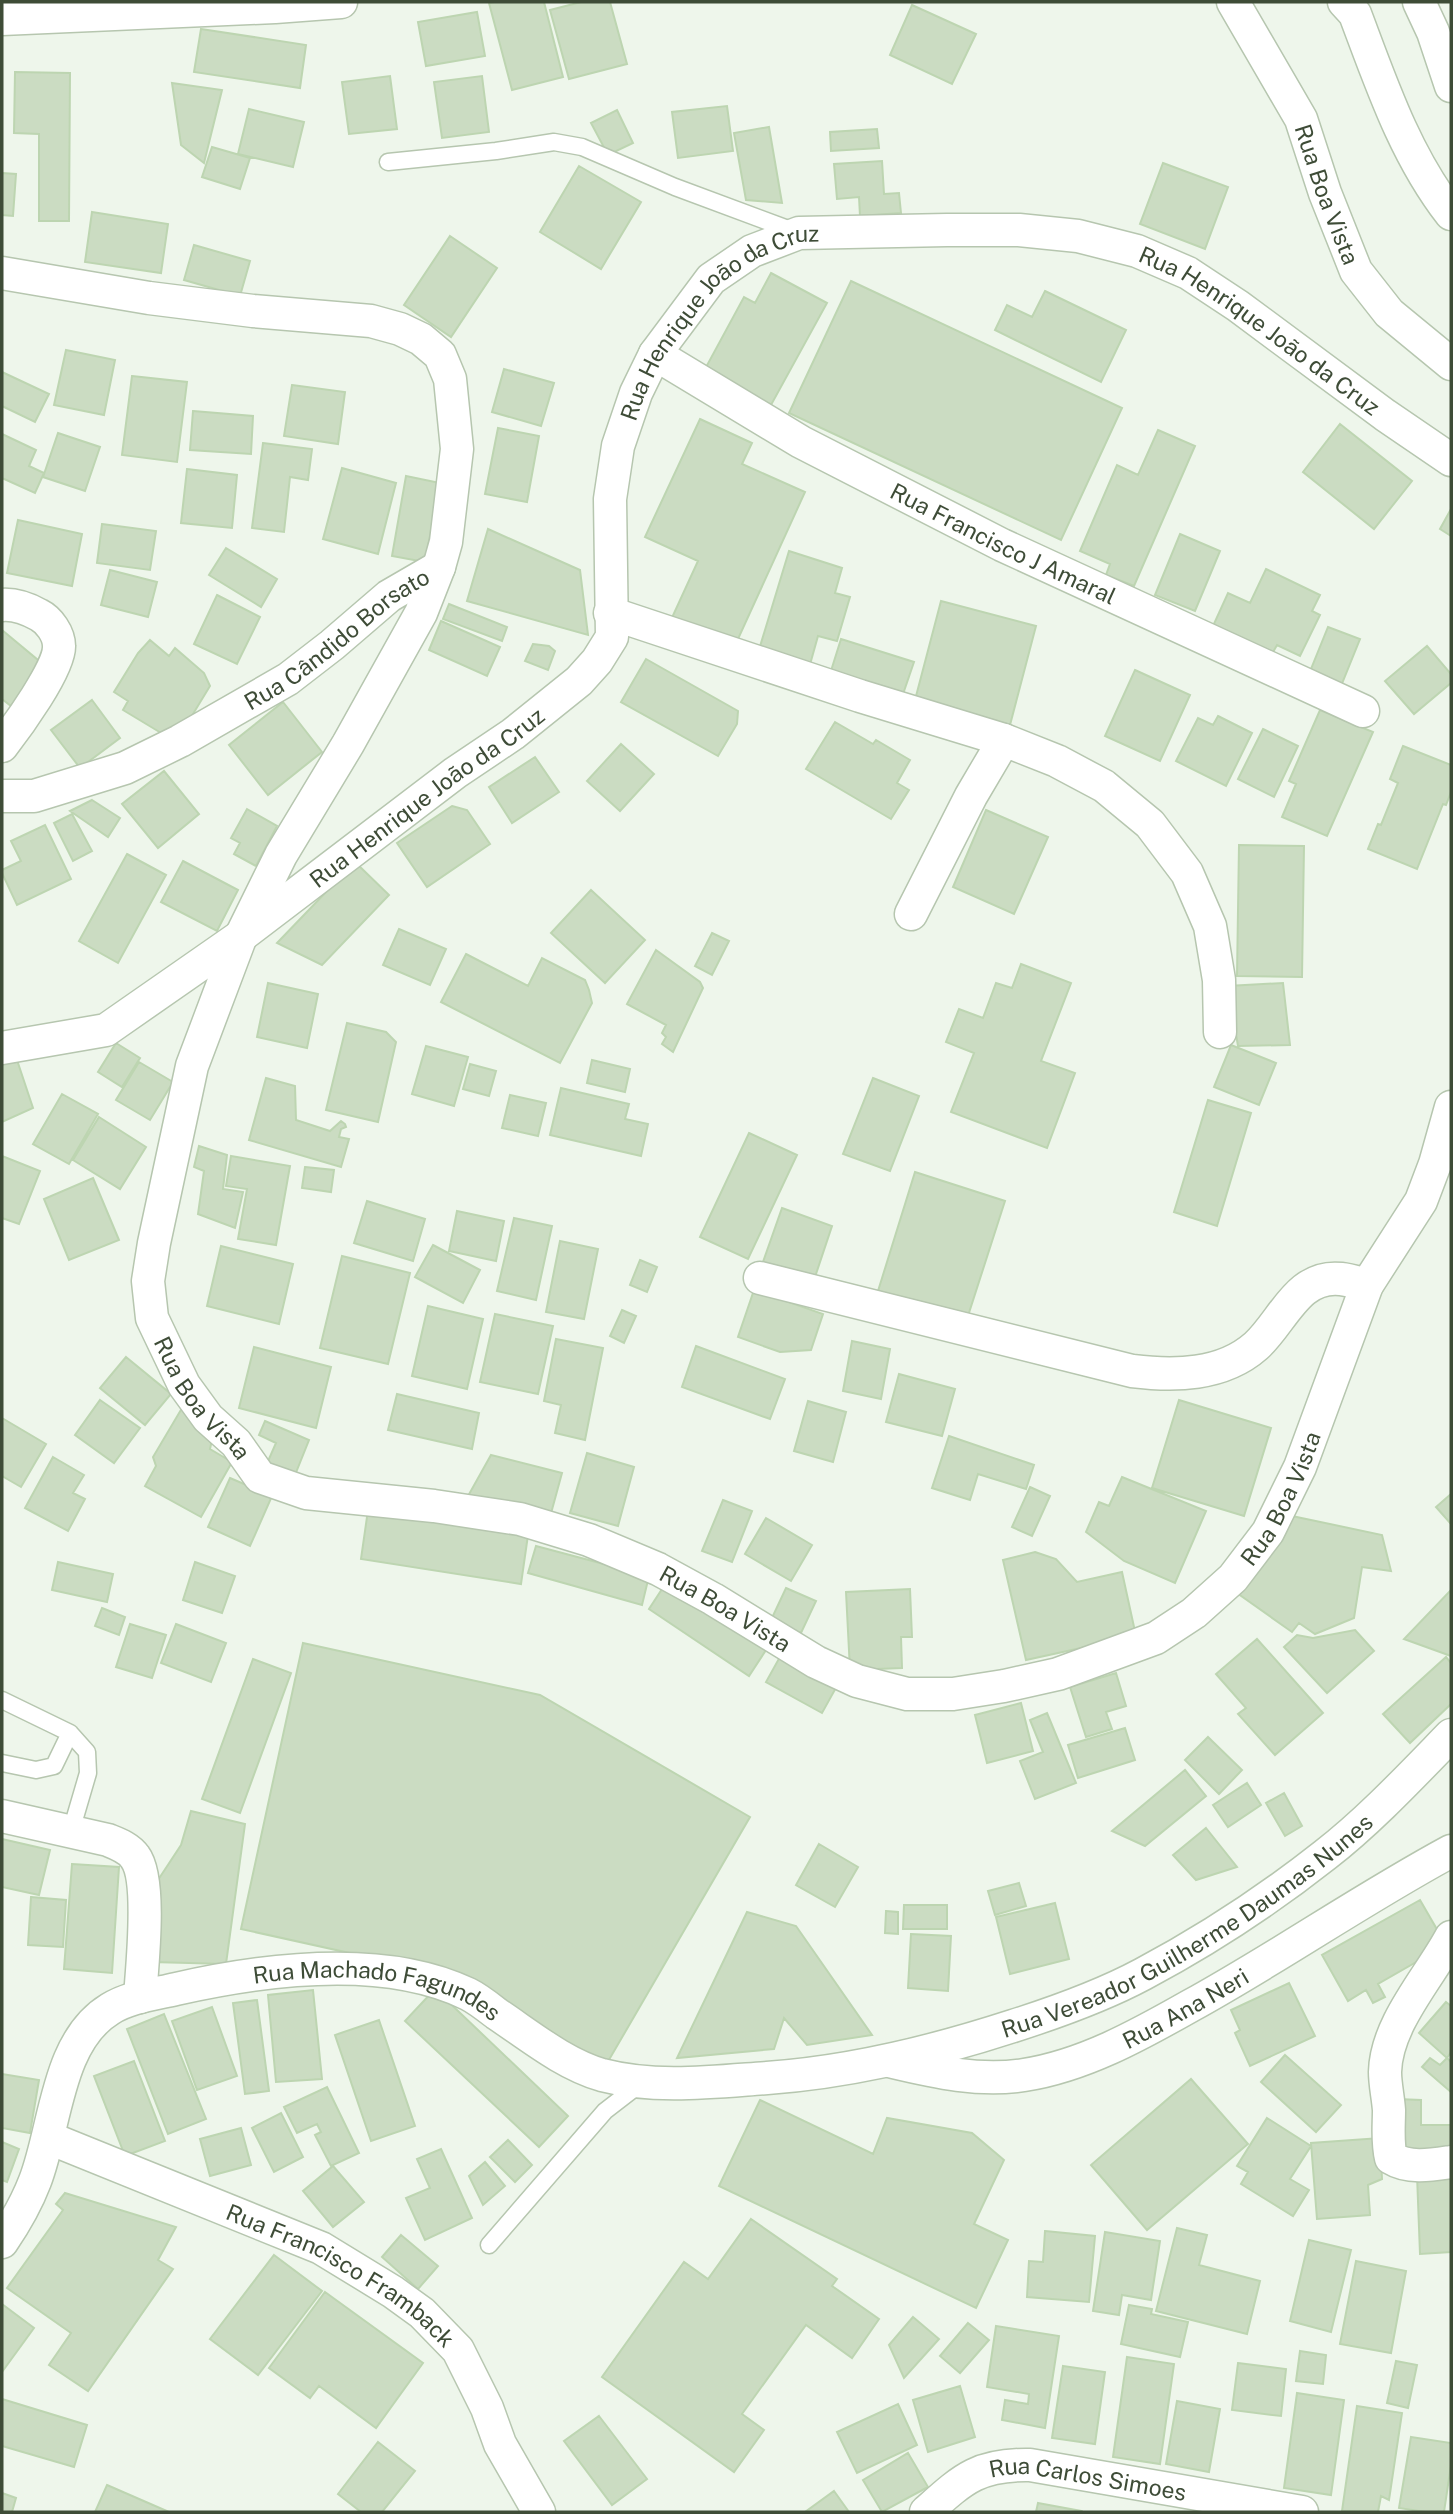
<svg xmlns="http://www.w3.org/2000/svg" width="1453" height="2514" viewBox="0 0 1453 2514" font-family="'Public Sans',sans-serif">
<style>
.building{fill:#cbdcc2;stroke:#bdd5b1;stroke-width:2}
.lines{fill:none;stroke-linecap:round;stroke-linejoin:round}
.service-casing{stroke:#b6c6af;stroke-width:19}
.minor-casing{stroke:#b6c6af;stroke-width:35}
.service{stroke:#fff;stroke-width:16}
.minor{stroke:#fff;stroke-width:32}
.labels{text-anchor:middle;dominant-baseline:central;stroke-width:5;stroke-linejoin:round;paint-order:stroke}
.street-label{font-size:23px;fill:#3e4c37;stroke:#fff}
</style>
<rect width="100%" height="100%" fill="#eef6eb"/>
<path class="building" d="M494,2H544L563,77L512,90L489,3Z
M581,2H610L627,64L569,79L550,10Z
M912,5L976,34L952,84L890,55Z
M477,12L485,56L426,66L418,22Z
M201,29L306,45L300,88L194,72Z
M15,72L70,73L69,221H39V134L14,133Z
M390,76L397,129L349,134L342,82Z
M482,76L489,132L442,138L434,82Z
M172,83L222,90L204,163L181,145Z
M727,106L733,151L678,158L672,112Z
M249,109L304,122L293,167L238,154Z
M617,110L633,143L608,155L591,123Z
M769,127L782,203L746,200L734,133Z
M877,129L879,148L831,151L830,132Z
M212,147L250,158L240,189L202,177Z
M882,161L884,194L899,193L901,213L860,216L859,197L837,199L834,164Z
M1163,163L1228,187L1205,249L1140,224Z
M579,166L641,202L601,269L540,232Z
M2,173L16,174L13,216L2,215Z
M92,212L168,224L161,273L85,262Z
M450,236L497,268L451,337L404,305Z
M194,245L250,261L240,296L184,280Z
M771,273L827,303L771,405L705,369L744,297L755,303Z
M851,281L1122,408L1061,540L789,413Z
M1045,291L1126,330L1101,382L995,330L1007,305L1032,317Z
M66,350L115,360L104,415L54,405Z
M504,369L554,383L541,426L492,412Z
M2,372L49,394L35,422L2,406Z
M132,376L187,382L177,462L122,455Z
M292,385L345,392L338,444L284,436Z
M193,411L253,416L251,454L190,450Z
M700,419L752,443L742,464L805,492L733,650L670,622L698,561L645,537Z
M1340,424L1412,481L1374,529L1303,472Z
M498,428L539,436L527,502L485,494Z
M1158,430L1195,446L1134,586L1106,575L1110,564L1080,551L1117,465L1138,475Z
M58,433L100,447L85,491L43,477Z
M2,434L36,450L29,466L44,473L35,493L2,478Z
M263,443L312,449L308,480L290,477L284,532L252,528Z
M342,468L396,483L378,554L323,539Z
M187,469L237,475L232,528L181,523Z
M406,476L440,483L425,562L392,556Z
M1451,509V536L1440,529Z
M18,520L82,534L72,586L7,573Z
M102,524L156,531L150,570L97,563Z
M488,529L580,570L588,635L467,601Z
M1180,534L1220,551L1195,611L1155,595Z
M226,548L277,579L261,607L209,575Z
M789,551L842,568L835,593L850,597L837,641L818,636L809,668L758,653Z
M1266,569L1320,595L1312,611L1320,615L1300,656L1277,645L1272,654L1213,626L1228,593L1250,603Z
M110,570L157,582L148,617L101,605Z
M217,595L260,617L237,664L194,644Z
M941,601L1036,626L1010,725L915,700Z
M449,604L507,627L502,641L443,619Z
M441,621L500,647L487,676L429,650Z
M1328,627L1360,639L1341,686L1309,674Z
M2,630L44,665L11,706L2,699Z
M841,639L914,662L902,697L830,674Z
M150,640L169,656L175,648L204,673L210,686L176,742L123,710L128,701L114,692L138,653Z
M533,644L549,646L555,651L548,670L525,661Z
M1427,646L1451,674V683L1414,714L1385,681Z
M646,659L738,711L737,724L718,756L621,702Z
M1135,670L1190,695L1160,761L1105,736Z
M92,700L120,738L80,768L51,730Z
M283,702L322,752L268,795L229,745Z
M1320,710L1373,732L1327,836L1282,817L1296,784L1289,781Z
M1218,716L1252,733L1226,786L1176,761L1198,718L1213,725Z
M835,722L873,744L876,740L910,760L897,783L909,790L891,819L806,769Z
M1263,729L1298,746L1274,797L1238,779Z
M621,744L654,774L620,811L587,781Z
M1403,746L1451,765V792L1446,805L1443,804L1417,869L1368,849L1378,824L1381,825L1398,783L1390,779Z
M535,757L559,792L512,823L489,787Z
M164,771L199,814L158,848L122,804Z
M92,800L120,818L108,837L70,811Z
M452,806L467,810L490,844L427,887L397,843Z
M247,809L277,826L256,866L234,854L240,843L231,838Z
M986,810L1048,837L1014,914L953,887Z
M72,814L92,851L73,861L54,823Z
M45,825L71,879L17,905L2,873V870L21,861L11,841Z
M1239,845L1304,846L1302,977L1237,976Z
M127,854L166,875L118,963L79,941Z
M183,861L238,890L217,931L161,902Z
M355,862L389,895L322,965L277,943Z
M591,890L645,940L605,983L551,933Z
M399,929L446,949L430,985L383,965Z
M712,933L729,941L712,975L695,966Z
M656,950L700,982L703,988L673,1052L662,1044L666,1037L662,1033L666,1025L627,1004Z
M466,954L528,986L542,958L585,980L589,990L592,1003L560,1063L441,1002Z
M1021,964L1071,983L1041,1061L1075,1073L1047,1148L951,1112L974,1053L946,1042L959,1009L983,1018L996,983L1012,988Z
M268,983L318,994L307,1048L257,1037Z
M1283,983L1290,1045L1238,1046L1228,986Z
M347,1023L386,1032L396,1042L378,1122L326,1110Z
M116,1043L140,1058L122,1087L98,1072Z
M1231,1045L1276,1063L1259,1105L1214,1087Z
M426,1046L468,1057L454,1106L412,1094Z
M17,1060L33,1108L2,1122V1061Z
M592,1060L630,1069L625,1092L587,1083Z
M139,1062L173,1082L150,1120L116,1100Z
M470,1064L496,1071L489,1096L463,1089Z
M266,1078L295,1086L296,1120L330,1131L341,1121L345,1124L346,1127L341,1129L339,1137L349,1139L341,1167L249,1140Z
M873,1078L919,1096L890,1171L843,1154Z
M561,1088L629,1104L625,1119L648,1124L641,1156L550,1135Z
M62,1094L98,1114L69,1164L33,1144Z
M510,1095L546,1103L538,1136L502,1128Z
M1208,1100L1251,1113L1217,1226L1174,1212Z
M99,1117L146,1147L120,1189L73,1160Z
M749,1133L797,1155L748,1259L700,1237Z
M199,1146L227,1155L223,1189L243,1192L235,1228L198,1214L204,1171L194,1167Z
M2,1156L40,1171L19,1224L2,1218Z
M231,1156L290,1166L276,1245L238,1239L247,1189L226,1186Z
M305,1167L334,1170L331,1192L302,1188Z
M915,1172L1005,1201L967,1319L878,1291Z
M93,1178L119,1240L69,1260L44,1199Z
M367,1201L425,1219L413,1261L354,1243Z
M782,1208L832,1226L814,1280L763,1262Z
M457,1211L504,1221L496,1261L449,1251Z
M514,1218L552,1226L536,1300L497,1291Z
M560,1241L598,1249L584,1319L546,1312Z
M433,1245L480,1270L463,1303L415,1277Z
M221,1246L293,1264L279,1324L207,1306Z
M342,1256L410,1273L388,1364L320,1348Z
M640,1260L657,1267L647,1292L630,1285Z
M754,1290L823,1314L811,1350L780,1352L738,1337Z
M428,1306L483,1319L467,1389L412,1376Z
M622,1310L636,1316L624,1343L610,1336Z
M495,1314L553,1326L538,1394L480,1382Z
M556,1339L603,1348L585,1440L555,1433L561,1405L544,1401Z
M852,1341L890,1349L881,1399L843,1391Z
M696,1346L785,1379L770,1419L682,1387Z
M254,1347L331,1367L316,1428L239,1408Z
M126,1357L171,1394L145,1425L100,1388Z
M899,1374L955,1389L942,1436L886,1422Z
M397,1394L479,1413L472,1449L388,1430Z
M100,1400L140,1428L114,1463L75,1435Z
M1179,1400L1271,1428L1244,1516L1152,1488Z
M808,1401L846,1412L833,1462L794,1451Z
M185,1403L212,1440L210,1449L232,1462L201,1517L145,1486L156,1466L153,1457Z
M2,1418L46,1444L21,1487L2,1476Z
M265,1421L309,1440L293,1480L265,1468L276,1443L259,1435Z
M949,1436L1034,1465L1026,1489L978,1474L970,1500L932,1488Z
M587,1453L634,1467L618,1526L570,1513Z
M491,1455L562,1473L550,1517L468,1496Z
M53,1457L84,1475L73,1493L85,1499L68,1531L25,1508Z
M1122,1477L1206,1511L1175,1583L1124,1561L1086,1532L1099,1502L1109,1506Z
M230,1478L272,1496L250,1546L208,1527Z
M1030,1487L1050,1496L1032,1536L1012,1527Z
M1451,1494V1524L1436,1507Z
M723,1500L752,1511L732,1562L702,1551Z
M368,1510L528,1535L521,1584L361,1559Z
M1292,1516L1382,1535L1391,1571L1362,1567L1354,1618L1315,1634L1299,1623L1292,1632L1237,1593Z
M766,1518L812,1545L791,1581L745,1554Z
M536,1546L649,1576L642,1605L528,1573Z
M1035,1552L1056,1559L1077,1582L1122,1572L1136,1636L1026,1660L1003,1560Z
M58,1562L113,1574L107,1602L52,1590Z
M195,1562L235,1576L222,1613L183,1600Z
M666,1583L766,1650L749,1676L649,1609Z
M786,1588L816,1601L801,1633L771,1620Z
M910,1589L912,1637H901L902,1668L850,1670L846,1592Z
M1451,1590V1656L1404,1639Z
M102,1608L125,1617L119,1635L95,1626Z
M130,1624L166,1635L152,1678L116,1667Z
M176,1624L226,1643L211,1682L161,1663Z
M1355,1630L1374,1651L1327,1693L1284,1647L1297,1635L1313,1638Z
M1257,1639L1323,1713L1275,1755L1238,1714L1246,1708L1216,1674Z
M303,1643L540,1695L750,1817L606,2065L449,1975L241,1929Z
M781,1655L837,1686L822,1713L766,1682Z
M1446,1657L1451,1663V1704L1410,1743L1383,1714Z
M253,1659L291,1673L240,1813L202,1799Z
M1116,1673L1126,1706L1106,1712L1112,1729L1086,1737L1070,1687Z
M1021,1703L1033,1751L987,1763L975,1715Z
M1047,1713L1076,1783L1035,1799L1020,1761L1043,1752L1030,1720Z
M1125,1728L1135,1760L1078,1778L1068,1745Z
M1208,1737L1242,1770L1219,1794L1185,1760Z
M1185,1770L1206,1796L1145,1846L1112,1831Z
M1247,1783L1261,1805L1228,1827L1213,1805Z
M1284,1793L1302,1826L1285,1836L1266,1803Z
M191,1811L245,1824L226,1964L152,1962L158,1880L181,1845Z
M1206,1828L1237,1867L1196,1880L1173,1855Z
M2,1839L50,1850L39,1895L2,1887Z
M819,1844L858,1867L835,1907L796,1885Z
M72,1864L119,1867L112,1973L64,1969Z
M1019,1883L1026,1906L995,1915L988,1891Z
M31,1897L66,1900L63,1947L28,1945Z
M1420,1900L1446,1945L1378,1984L1385,1997L1373,2003L1366,1990L1348,2001L1322,1955Z
M1055,1903L1069,1959L1010,1974L996,1917Z
M904,1905H947V1929H903Z
M886,1911L898,1912V1934L885,1933Z
M747,1912L796,1926L872,2035L807,2045L784,2018L774,2049L677,2058Z
M911,1934L951,1936L948,1991L908,1988Z
M1289,1983L1315,2036L1250,2066L1235,2033L1240,2030L1231,2010Z
M435,1989L568,2116L539,2147L405,2021Z
M313,1990L322,2079L276,2082L268,1995Z
M257,2000L269,2091L245,2094L233,2003Z
M1446,2002L1451,2006V2052L1447,2058L1419,2033Z
M212,2007L237,2076L197,2090L172,2021Z
M164,2014L206,2119L168,2134L127,2029Z
M379,2020L415,2126L371,2141L335,2035Z
M1285,2055L1341,2105L1316,2132L1261,2082Z
M1430,2058L1440,2065L1447,2058L1451,2062V2092L1422,2067Z
M134,2061L165,2141L125,2156L94,2076Z
M2,2074L39,2080L30,2133L2,2128Z
M1191,2079L1248,2144L1147,2230L1091,2165Z
M327,2087L359,2153L331,2166L315,2135L321,2132L317,2124L297,2133L284,2107Z
M1397,2099L1421,2100V2125H1451V2155L1396,2154Z
M760,2100L873,2154L887,2118L972,2133L1004,2160L974,2224L1008,2240L976,2308L719,2186Z
M281,2113L303,2157L274,2172L252,2128Z
M1267,2118L1311,2146L1290,2179L1309,2190L1293,2216L1241,2184L1248,2172L1237,2166Z
M241,2128L251,2165L210,2176L200,2139Z
M1380,2138L1382,2179L1368,2185L1370,2215L1317,2219L1311,2143Z
M508,2140L532,2165L515,2182L490,2157Z
M2,2142L19,2149L7,2182L2,2180Z
M441,2149L472,2218L425,2240L406,2198L430,2188L417,2159Z
M485,2162L505,2186L483,2205L469,2176Z
M333,2166L364,2202L333,2227L303,2191Z
M1451,2174V2252L1420,2254L1417,2175Z
M65,2193L176,2227L158,2260L173,2269L88,2391L49,2365L71,2333L7,2288L63,2210L56,2204Z
M751,2219L837,2279L832,2286L879,2319L852,2358L806,2325L742,2414L764,2430L734,2472L602,2377L684,2262L708,2279Z
M1177,2228L1207,2235L1199,2265L1260,2281L1247,2334L1156,2311Z
M1045,2231L1095,2236L1089,2302L1027,2297L1029,2261L1043,2262Z
M1105,2232L1160,2241L1151,2300L1122,2295L1119,2315L1093,2311Z
M401,2235L438,2266L418,2289L382,2257Z
M1309,2240L1351,2250L1331,2332L1290,2321Z
M274,2255L322,2291L258,2375L210,2339Z
M1356,2261L1406,2271L1391,2353L1340,2344Z
M325,2292L423,2363L376,2428L319,2386L310,2398L269,2368Z
M2,2304L34,2328L2,2372Z
M1129,2305L1152,2309L1151,2314L1188,2322L1180,2357L1121,2344Z
M913,2317L939,2339L904,2378L889,2345Z
M968,2323L989,2340L960,2373L940,2356Z
M996,2326L1059,2336L1045,2428L1002,2420L1005,2400L1028,2404L1029,2394L987,2387Z
M1300,2351L1326,2355L1323,2384L1296,2381Z
M1127,2357L1174,2364L1160,2464L1113,2457Z
M1396,2361L1417,2365L1408,2408L1387,2403Z
M1238,2363L1286,2369L1281,2416L1232,2410Z
M1063,2366L1105,2372L1095,2444L1052,2438Z
M960,2386L975,2437L928,2452L913,2400Z
M1297,2393L1344,2400L1331,2495L1284,2488Z
M2,2399L87,2425L74,2467L2,2446Z
M1177,2401L1220,2409L1209,2472L1166,2464Z
M898,2404L917,2445L857,2473L837,2432Z
M1357,2406L1402,2413L1389,2500L1381,2496L1378,2512L1342,2511Z
M599,2416L647,2479L612,2505L564,2441Z
M1411,2437L1451,2443V2465L1444,2512H1425L1399,2508Z
M378,2442L415,2471L382,2512H361L338,2494Z
M908,2453L928,2487L882,2512L863,2480Z
M107,2485L169,2512H95Z
M834,2491L849,2512H805Z
M2,2493L16,2498L12,2512H2Z
M1038,2503L1081,2511L1080,2512H1036Z"/>
<g class="lines">
<g class="service-casing">
<path id="service" d="M388,162L496,151L554,142L582,147L675,187L796,232
M2,1700L70,1733L87,1752L88,1773L71,1831
M2,1763L36,1770L54,1766L70,1733
M489,2245L605,2111L640,2084"/>
</g>
<g class="minor-casing">
<g id="minor">
<path id="s1" d="M1233,2L1301,119L1325,193L1356,271L1389,313L1451,364"/>
<path d="M1344,2L1355,14C1381,83 1405,155 1451,214"/>
<path d="M1419,2L1433,32L1451,86"/>
<path d="M2,19L275,7L341,2"/>
<path id="s2" d="M2,273L149,298L253,311L371,321L400,329L421,339L440,355L450,379L457,449L446,542L439,567L421,613L348,744L281,855L241,936L192,1066L154,1243L148,1281L152,1318L184,1385L208,1418L236,1443L260,1477L306,1493L434,1506L520,1519L589,1540L658,1569L713,1599L816,1662L857,1681L907,1694H953L1004,1686L1058,1674L1156,1638L1194,1613L1233,1578L1268,1532L1300,1467L1367,1285L1421,1201L1435,1164L1451,1107"/>
<path id="s3" d="M655,354L801,442L1002,545L1363,711"/>
<path d="M2,605C14,604 28,609 39,615C49,620 59,634 59,646C60,668 16,728 2,746"/>
<path d="M610,613L860,696L1004,740L1057,761L1104,786L1150,824L1187,873L1210,926L1219,980L1220,1032"/>
<path id="s4" d="M2,796H34L125,768L180,741L288,679L332,645L389,596L439,567"/>
<path d="M911,914L971,796L1004,740"/>
<path id="s5" d="M2,1048L106,1030L241,936L455,773L513,734L579,681L597,661L612,637L610,499L618,446L636,393L655,354L711,279L752,251L799,233L947,230H1019L1078,236L1137,251L1188,273L1238,306L1385,415L1451,460"/>
<path d="M760,1278L1132,1371C1174,1376 1222,1376 1256,1346C1283,1322 1297,1274 1341,1279C1350,1280 1359,1283 1367,1285"/>
<path d="M2,1816L108,1840C118,1844 129,1848 135,1857C152,1880 142,1967 140,1997"/>
<path d="M1451,1937C1429,1978 1386,2024 1385,2072C1385,2084 1388,2097 1389,2110C1389,2126 1387,2142 1391,2158C1409,2169 1431,2165 1451,2162"/>
<path id="s6" d="M893,2062C935,2072 980,2082 1024,2075C1083,2066 1139,2035 1190,2006C1279,1957 1362,1899 1451,1851"/>
<path id="s7" d="M49,2138L321,2248L393,2292L422,2313L458,2350L487,2408L500,2444L539,2512"/>
<path id="s8" d="M2,2242C15,2223 27,2202 35,2181C56,2127 56,2042 110,2009C129,1997 155,1994 176,1989C265,1969 383,1953 468,1994C478,1999 488,2007 497,2014C530,2036 564,2064 602,2075C656,2089 712,2082 767,2078C852,2072 933,2052 1013,2026C1057,2012 1102,1996 1143,1974C1207,1940 1268,1900 1325,1855C1369,1821 1412,1775 1451,1735"/>
<path id="s9" d="M926,2512C963,2479 978,2464 1030,2465L1302,2512"/>
</g>
</g>
<use href="#service" class="service"/>
<use href="#minor" class="minor"/>
</g>
<g class="labels">
<g class="street-label">
<text stroke="none"><textPath href="#s1" startOffset="215">Rua Boa Vista</textPath></text>
<text stroke="none"><textPath href="#s5" startOffset="1111">Rua Henrique João da Cruz</textPath></text>
<text stroke="none"><textPath href="#s5" startOffset="1720">Rua Henrique João da Cruz</textPath></text>
<text stroke="none"><textPath href="#s3" startOffset="397">Rua Francisco J Amaral</textPath></text>
<text stroke="none"><textPath href="#s4" startOffset="376">Rua Cândido Borsato</textPath></text>
<text stroke="none"><textPath href="#s5" startOffset="502">Rua Henrique João da Cruz</textPath></text>
<text stroke="none"><textPath href="#s2" startOffset="1577">Rua Boa Vista</textPath></text>
<text stroke="none"><textPath href="#s2" startOffset="2816">Rua Boa Vista</textPath></text>
<text stroke="none"><textPath href="#s2" startOffset="2165">Rua Boa Vista</textPath></text>
<text stroke="none"><textPath href="#s8" startOffset="1405">Rua Vereador Guilherme Daumas Nunes</textPath></text>
<text stroke="none"><textPath href="#s8" startOffset="537">Rua Machado Fagundes</textPath></text>
<text stroke="none"><textPath href="#s6" startOffset="308">Rua Ana Neri</textPath></text>
<text stroke="none"><textPath href="#s7" startOffset="324">Rua Francisco Framback</textPath></text>
<text stroke="none"><textPath href="#s9" startOffset="177">Rua Carlos Simoes</textPath></text>
</g>
</g>
<rect width="1453" height="2514" fill="none" stroke="#3e4c37" stroke-width="7"/>
</svg>
